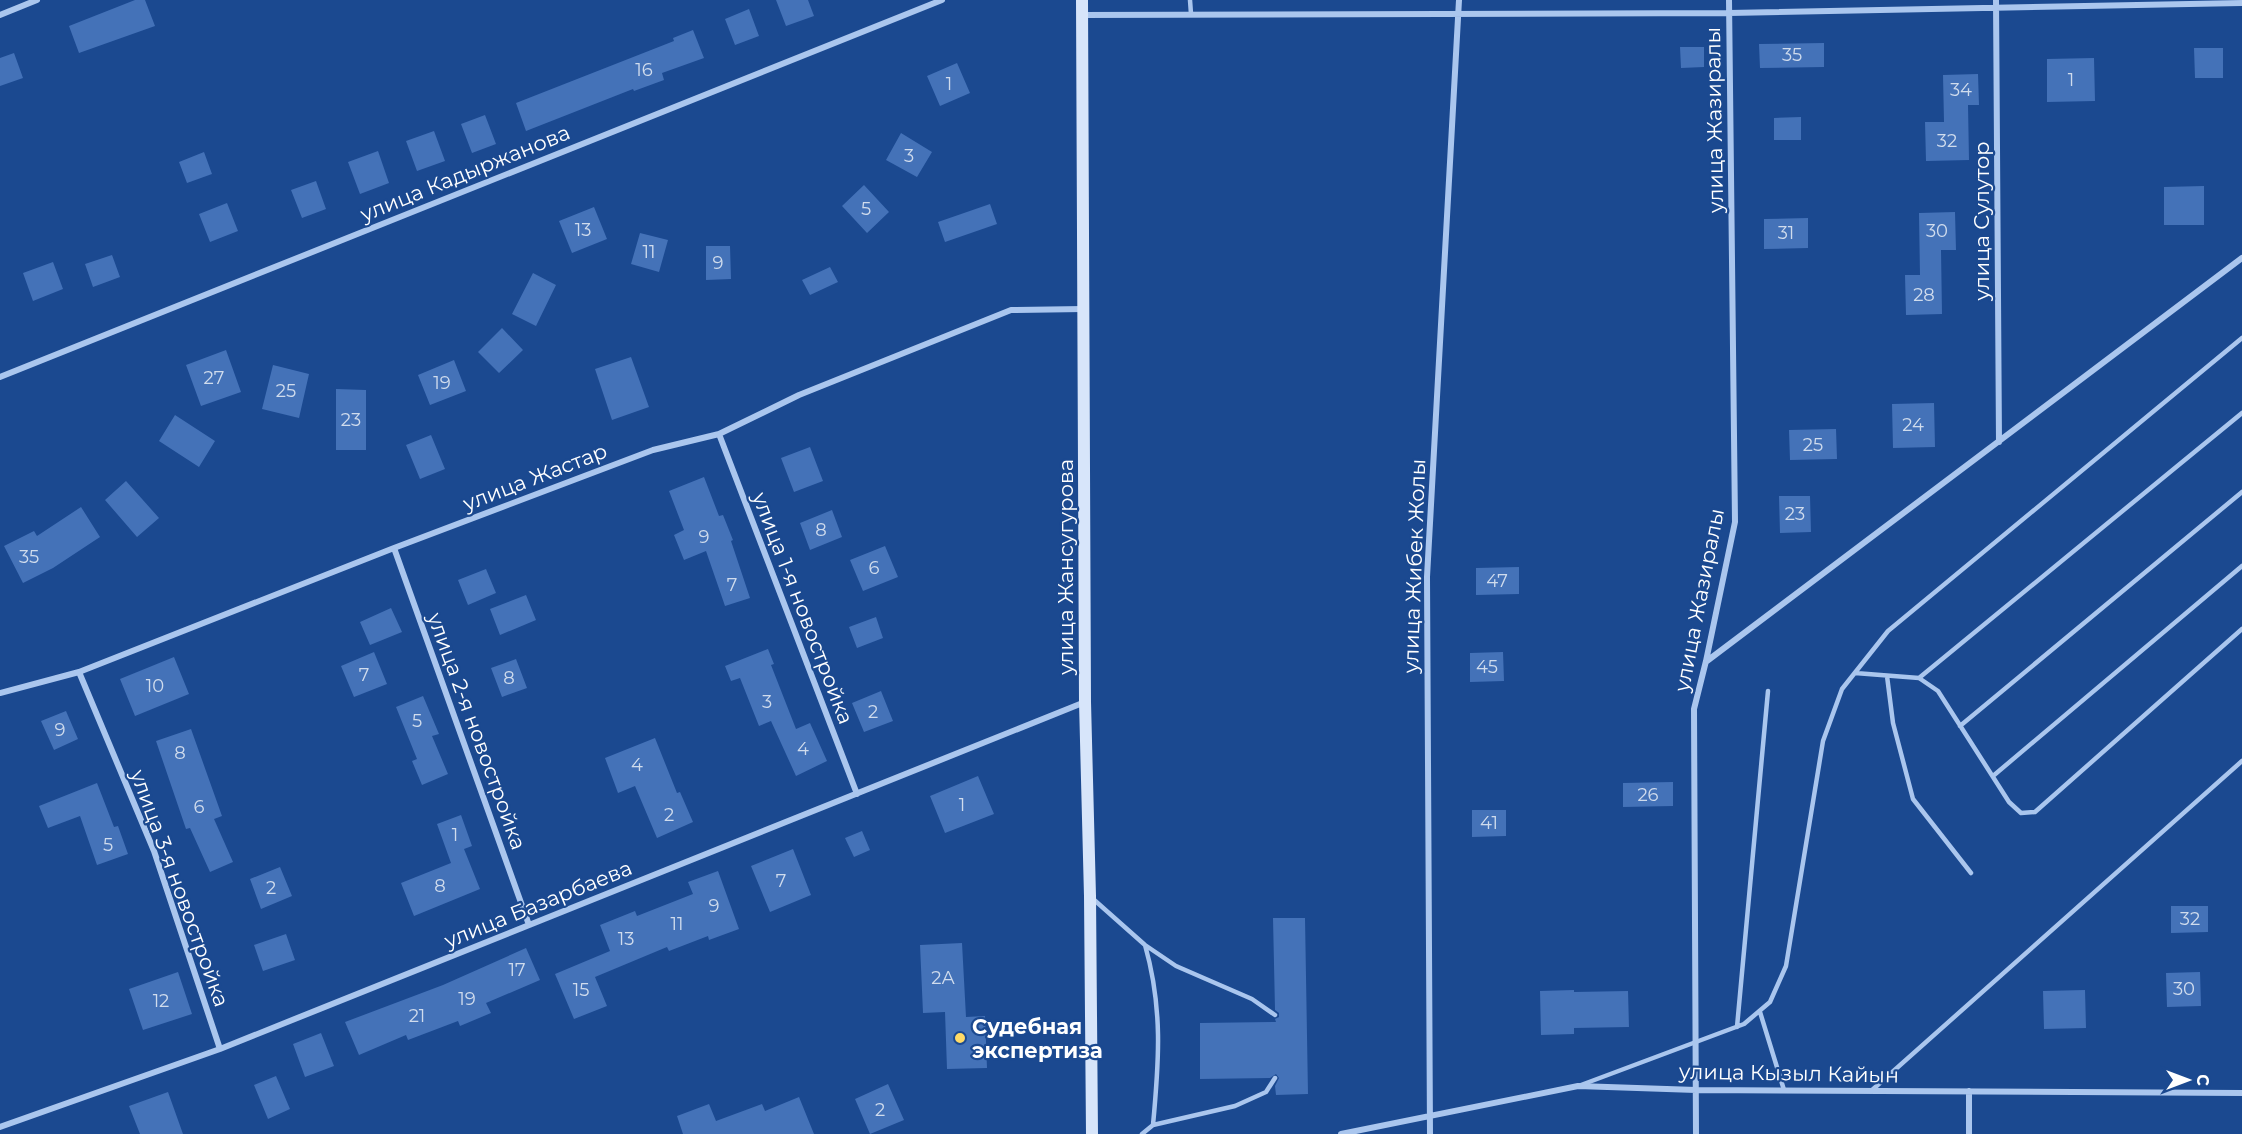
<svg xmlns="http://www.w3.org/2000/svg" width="2242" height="1134" viewBox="0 0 2242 1134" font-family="Montserrat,sans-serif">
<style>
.building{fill:#4472b8}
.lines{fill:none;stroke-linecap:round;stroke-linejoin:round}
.service{stroke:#aac6ee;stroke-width:4.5}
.minor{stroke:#aac6ee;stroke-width:6}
.secondary{stroke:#d7e5fa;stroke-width:12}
.poi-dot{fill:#ffda67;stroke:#1b4990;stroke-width:2}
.labels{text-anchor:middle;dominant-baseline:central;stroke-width:4.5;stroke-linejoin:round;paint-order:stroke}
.number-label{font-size:18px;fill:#d0dced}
.street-label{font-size:21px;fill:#fff;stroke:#1b4990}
.poi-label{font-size:21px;font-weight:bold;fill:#fff;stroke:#1b4990;text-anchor:start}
</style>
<rect width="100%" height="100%" fill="#1b4990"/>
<path class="building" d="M135,0H145L155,26L79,53L69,26Z
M776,0H808L814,16L786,26Z
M749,9L759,36L735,45L725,19Z
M693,30L704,58L662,73L664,80L634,91L633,89L526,131L516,103L674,41L673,38Z
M1824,43V67L1760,68L1759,44Z
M1680,47H1704V67L1681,68Z
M2194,48H2223V78H2195Z
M14,53L23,78L0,86V58Z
M2094,58L2095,101L2047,102V59Z
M957,63L970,93L940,106L927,76Z
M1978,74L1979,105H1968L1969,160L1926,161L1925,122H1944L1943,75Z
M485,115L496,144L472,153L461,124Z
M1801,117V140H1774V118Z
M434,131L445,161L417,171L406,141Z
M901,133L932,152L917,177L886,160Z
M378,151L389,183L360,194L348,162Z
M204,152L212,174L187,183L179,162Z
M316,181L326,209L302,218L291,190Z
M864,185L889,212L867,233L842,206Z
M2204,186V225H2164V187Z
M227,203L238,231L210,242L199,214Z
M990,204L997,224L945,242L938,222Z
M594,207L607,239L572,253L559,221Z
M1955,212L1956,250H1941L1942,314L1906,315L1905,275H1920L1919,213Z
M1808,218V248L1764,249V219Z
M640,233L668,240L659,272L631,264Z
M706,246H730L731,279L706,280Z
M112,255L120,277L93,287L85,264Z
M53,262L63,289L33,301L23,273Z
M830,267L838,282L810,295L802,280Z
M533,273L556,285L536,326L512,314Z
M502,328L523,350L499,373L478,352Z
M226,350L241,392L201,406L186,365Z
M631,357L649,407L612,420L595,369Z
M454,360L466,391L430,405L418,375Z
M273,365L309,374L299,418L262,409Z
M336,389L366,390V450H336Z
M1934,403L1935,447L1893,448L1892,404Z
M175,415L215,441L199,467L159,441Z
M1836,429L1837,459L1790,460L1789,430Z
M431,435L445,469L420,479L406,445Z
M810,447L823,481L794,492L781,458Z
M704,477L719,516L723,515L733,540L731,541L750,598L725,606L706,551L684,560L674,535L684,530L669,491Z
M126,481L159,518L137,537L105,500Z
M1779,496H1810L1811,532L1780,533Z
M81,507L100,537L53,568L23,583L4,546L34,531L37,536Z
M832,510L842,537L810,550L800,523Z
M885,546L898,577L863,591L850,560Z
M1519,567V594L1476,595V568Z
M486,569L496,593L468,605L458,580Z
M526,595L536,620L500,635L490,609Z
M391,608L402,632L370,645L360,622Z
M876,617L883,638L857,648L849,627Z
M768,649L774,664L771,665L796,729L810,723L827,761L796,776L771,721L759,726L740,678L731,681L725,666Z
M374,652L387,684L354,697L341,666Z
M1503,652L1504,681L1470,682V653Z
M174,657L189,694L135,716L120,679Z
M516,659L527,688L502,697L491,668Z
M881,691L893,721L864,732L852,703Z
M423,696L439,734L432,736L448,774L422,785L412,761L417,759L396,707Z
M66,711L78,739L54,750L41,721Z
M191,729L222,816L214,819L233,862L210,872L190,828L186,829L156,741Z
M655,738L677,793L680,792L693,822L657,838L635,786L618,793L605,758Z
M978,776L994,814L945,833L930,796Z
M1673,782V806L1623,807V783Z
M97,783L114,827L118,826L128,854L97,865L80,816L48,828L39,806Z
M1472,810H1506V836L1472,837Z
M461,815L472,846L464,849L480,889L414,916L401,883L451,863L437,824Z
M862,831L870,850L854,857L845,838Z
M793,849L811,895L770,912L751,866Z
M280,867L292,896L261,909L250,879Z
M718,871L739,929L709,940L708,936L669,951L667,947L595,977L607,1006L574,1019L555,974L610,951L600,925L635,911L637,916L693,894L688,882Z
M2171,906H2208V932L2171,933Z
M1273,918H1305L1308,1094L1276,1095L1275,1086L1279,1078L1276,1074L1270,1078L1200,1079V1023L1276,1022L1275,1019L1279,1017V1013L1275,1010Z
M286,934L295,960L263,971L254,945Z
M962,943L966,1017L985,1016L987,1068L947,1069L945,1012L923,1013L920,945Z
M526,948L540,980L486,1003L491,1013L460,1026L458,1021L408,1040L406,1035L359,1055L345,1022L443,985Z
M178,972L192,1014L143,1030L129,989Z
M2200,972L2201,1006L2167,1007L2166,973Z
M1574,990V992L1628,991L1629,1027L1574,1028V1034L1541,1035L1540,991Z
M2085,990L2086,1028L2044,1029L2043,991Z
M321,1033L334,1066L305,1077L293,1044Z
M276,1076L290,1109L268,1119L254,1085Z
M888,1084L904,1120L870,1134L855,1099Z
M168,1092L183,1134H140L129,1106Z
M799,1097L814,1134H683L677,1116L709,1104L716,1121L762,1104L765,1111Z"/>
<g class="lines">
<path class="service" d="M1190,0L1191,14
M1855,673L1919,678L1938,691L2009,802L2021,813L2035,812L2242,629
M1887,676L1893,723L1913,799L1971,873
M1919,678L2242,413
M1960,726L2242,492
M1993,776L2242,566
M1092,898L1145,945L1176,966L1252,999L1275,1015
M1145,945C1163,1008 1159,1061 1153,1125
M1760,1012L1784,1090
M1737,1027L1768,691
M1581,1085L1744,1024L1770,1002L1786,966L1823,741L1842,689L1888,631L2242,338
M1871,1091L2242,761
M1142,1134L1153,1125L1235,1106L1266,1092L1275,1078"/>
<path class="minor" d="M1996,0L1999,442
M0,15L37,0
M1082,15L1729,13L2242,3
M0,377L942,0
M719,434L857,794
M394,548L529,925
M1707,661L2242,258
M79,672L154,851L220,1049
M0,693L79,672L394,548L653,450L719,434L799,395L1011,310L1083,309
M0,1127L220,1049L1085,702
M1341,1134L1578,1086L1696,1090L2242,1093
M1430,1134L1427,577L1459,0
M1696,1134L1694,709L1706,661L1735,522L1729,0
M1969,1134V1091"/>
<path class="secondary" d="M1082,0L1085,702L1090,896L1092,1134"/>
</g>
<circle class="poi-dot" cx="960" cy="1038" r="6"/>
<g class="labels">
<g class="number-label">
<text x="1792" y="55">35</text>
<text x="644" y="70">16</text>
<text x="2071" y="80">1</text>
<text x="949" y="84">1</text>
<text x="1961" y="90">34</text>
<text x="1947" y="141">32</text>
<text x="909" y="156">3</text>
<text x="866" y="209">5</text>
<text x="583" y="230">13</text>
<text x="1937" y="231">30</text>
<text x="1786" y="233">31</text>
<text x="649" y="252">11</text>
<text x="718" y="263">9</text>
<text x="1924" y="295">28</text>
<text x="214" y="378">27</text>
<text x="442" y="383">19</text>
<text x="286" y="391">25</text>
<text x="351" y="420">23</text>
<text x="1913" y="425">24</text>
<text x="1813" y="445">25</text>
<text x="1795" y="514">23</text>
<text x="821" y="530">8</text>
<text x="704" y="537">9</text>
<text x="29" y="557">35</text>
<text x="874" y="568">6</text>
<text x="1497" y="581">47</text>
<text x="732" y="585">7</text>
<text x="1487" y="667">45</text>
<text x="364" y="675">7</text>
<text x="509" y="678">8</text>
<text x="155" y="686">10</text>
<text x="767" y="702">3</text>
<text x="873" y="712">2</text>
<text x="417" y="721">5</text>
<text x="60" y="730">9</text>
<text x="803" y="749">4</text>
<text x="180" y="753">8</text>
<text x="637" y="765">4</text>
<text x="1648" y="795">26</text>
<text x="962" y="805">1</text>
<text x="199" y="807">6</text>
<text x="669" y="815">2</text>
<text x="1489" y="823">41</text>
<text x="455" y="835">1</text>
<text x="108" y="845">5</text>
<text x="781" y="881">7</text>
<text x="440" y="886">8</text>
<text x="271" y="888">2</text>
<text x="714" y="906">9</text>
<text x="2190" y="919">32</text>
<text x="677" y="924">11</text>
<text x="626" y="939">13</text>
<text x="517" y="970">17</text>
<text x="943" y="978">2А</text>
<text x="2184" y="989">30</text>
<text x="581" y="990">15</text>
<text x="467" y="999">19</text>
<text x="161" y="1001">12</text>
<text x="417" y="1016">21</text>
<text x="880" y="1110">2</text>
</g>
<g class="street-label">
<text transform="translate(1714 120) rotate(-91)">улица Жазиралы</text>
<text transform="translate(465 173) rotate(-22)">улица Кадыржанова</text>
<text transform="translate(1981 221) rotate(-90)">улица Сулутор</text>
<text transform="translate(535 477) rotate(-21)">улица Жастар</text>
<text transform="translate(1414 566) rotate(-88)">улица Жибек Жолы</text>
<text transform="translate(1065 567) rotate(-90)">улица Жансугурова</text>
<text transform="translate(1699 600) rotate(-79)">улица Жазиралы</text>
<text transform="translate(803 608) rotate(69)">улица 1-я новостройка</text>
<text transform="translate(477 731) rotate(70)">улица 2-я новостройка</text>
<text transform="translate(180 888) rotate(70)">улица 3-я новостройка</text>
<text transform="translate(538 904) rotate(-22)">улица Базарбаева</text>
<text transform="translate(1789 1073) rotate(1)">улица Кызыл Кайын</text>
</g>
<g class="poi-label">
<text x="972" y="1026">Судебная<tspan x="972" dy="24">экспертиза</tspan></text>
</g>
</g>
<g transform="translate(2188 1080) rotate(90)" stroke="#1b4990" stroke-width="4.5" paint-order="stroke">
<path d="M0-4.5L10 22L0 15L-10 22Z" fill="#ffffff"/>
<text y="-9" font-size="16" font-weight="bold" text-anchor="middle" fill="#ffffff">С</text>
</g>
</svg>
